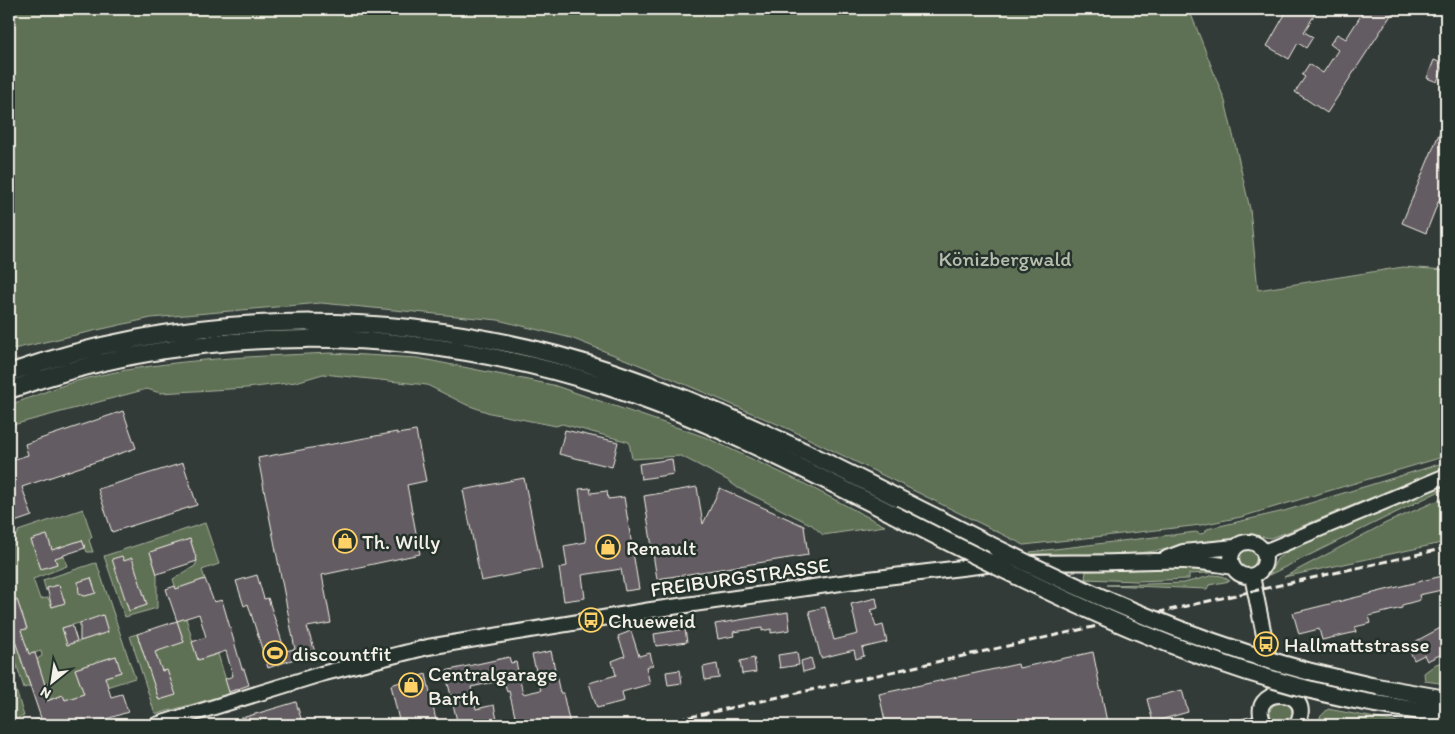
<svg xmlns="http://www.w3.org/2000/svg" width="1455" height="734" viewBox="0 0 1455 734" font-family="Itim,sans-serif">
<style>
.green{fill:#5e7154;stroke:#a9b19e;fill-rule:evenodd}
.building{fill:#645b62;stroke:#f4f1e8}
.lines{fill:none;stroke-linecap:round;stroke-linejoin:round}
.minor-casing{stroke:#f4f1e8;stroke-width:15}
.major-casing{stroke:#f4f1e8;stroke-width:18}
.highway-casing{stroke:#f4f1e8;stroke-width:20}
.minor{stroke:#26332d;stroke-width:11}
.major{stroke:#26332d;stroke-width:14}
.highway{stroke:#26332d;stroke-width:16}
.rail{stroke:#f4f1e8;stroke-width:3;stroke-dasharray:8 4;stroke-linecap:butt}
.highway-bridge-casing{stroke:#f4f1e8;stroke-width:20;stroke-linecap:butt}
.highway-bridge{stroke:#26332d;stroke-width:16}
.labels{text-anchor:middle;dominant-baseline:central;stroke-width:5;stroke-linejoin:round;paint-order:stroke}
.park-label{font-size:21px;fill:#b8bead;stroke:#26332d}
.poi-label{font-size:21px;fill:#f4f1e8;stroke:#26332d;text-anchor:start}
.street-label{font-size:21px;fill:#f4f1e8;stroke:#26332d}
</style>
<rect width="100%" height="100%" fill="#323b38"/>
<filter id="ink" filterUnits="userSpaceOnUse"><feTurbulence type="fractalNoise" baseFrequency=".02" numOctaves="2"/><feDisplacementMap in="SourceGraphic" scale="10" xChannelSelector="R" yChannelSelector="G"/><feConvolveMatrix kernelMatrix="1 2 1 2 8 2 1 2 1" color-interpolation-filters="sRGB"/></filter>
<g filter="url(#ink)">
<path class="green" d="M9,9H1189L1225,101L1234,139L1250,209L1258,290L1403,267L1446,270V456L1241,517L1201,525L1024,545L791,430L647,368L571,338L498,320L321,303L151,318L9,350Z
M330,353L418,358L553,385L705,437L801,482L885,526L823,535L812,525L738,488L727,480L681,456L632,459L629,442L562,424L556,426L490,413L467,405L427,385L323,374L296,382L247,388L160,393L147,389L9,426V405C30,398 51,389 73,382C156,359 244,357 330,353Z
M1446,462V467L1285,533L1270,538L1245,534L1229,542L1122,555L1031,554L1030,552L1196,532L1200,534L1205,533L1207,529L1284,511Z
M1446,484V488L1269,575L1277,559L1288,551Z
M1446,497V542L1284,577L1386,523Z
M83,509L92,537L89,540L93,552H87L82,540L61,547L67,566L33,579L40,599L48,598L52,607L64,603L57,585L47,588L46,591L43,580L95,563L97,564L135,678L65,700L63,695L48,700L37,659L42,656L41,651L20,657L30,686L24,688L9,641V623L12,633L27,628L17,600L9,602L11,598L9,591V537L18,534V531ZM47,535L57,564L41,569L31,540ZM91,578L95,593L85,596L78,582ZM103,616L108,632L68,645L62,628ZM116,656L121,672L81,685L75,669Z
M205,523L219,564L202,570L205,579L176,589L173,579L195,566L197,561L190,539L150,552L157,574V608L125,617L104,556ZM132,559L147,604V605L112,560L124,561Z
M1239 559a9 9 0 1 1 18 0a9 9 0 1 1-18 0Z
M1203,566L1227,572L1189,574V579L1137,581L1085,579L1086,571Z
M1214,575L1222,576L1230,581L1209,585L1207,589L1107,585L1184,583Z
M186,618L198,660L218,654L230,694L157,714L154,711L130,636L137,634L144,655L184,642L177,621ZM166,670L175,695L159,700L151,675Z
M1446,661V684L1425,681L1424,673L1436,664Z
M9,668L24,716L9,721Z
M1270 713a11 11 0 1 1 22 0a11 11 0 1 1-22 0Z
M1328,709L1412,725H1318L1320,717Z"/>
<path class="building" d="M1288,9H1318L1304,32L1313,37L1306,48L1298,43L1289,59L1267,46Z
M1365,9H1395L1327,113L1295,92L1305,77L1302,75L1309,64L1323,73L1338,50L1330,44L1337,34L1346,39Z
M1434,60L1444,64L1437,82L1427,78Z
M1446,117V182L1426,233L1402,223Z
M123,411L136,448L22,487L32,516L9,524V461L28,455L25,444Z
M565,430L618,442L612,467L559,454Z
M416,431L426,481L407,485L420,554L322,575L331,623L307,627L315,652L268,668L248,604L244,606L236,581L257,575L264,599L268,598L285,651L295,649L258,458L397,432V434Z
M672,459L674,474L641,479L639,464Z
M183,463L197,505L112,532L98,489Z
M524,478L542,569L481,581L463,490Z
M697,487L703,524L720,488L804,526L808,555L657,579L644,496Z
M590,488L591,493L607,491L608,499L624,497L639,589L625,591L621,569L582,575L585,598L564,601L559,568L567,566L564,546L586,542L579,489Z
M47,535L52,550L82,540L85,548L55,558L57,564L41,569L31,540Z
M190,539L197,561L157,574L150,552Z
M122,556L124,561L132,558L147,605L129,611L112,559Z
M1442,576L1446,589L1419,595L1420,600L1402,605V608L1369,616L1371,623L1355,627L1356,632L1322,640L1319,629L1299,634L1293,613Z
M91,578L96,593L85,596L79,594L78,582Z
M205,579L214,602L222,600L242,669H244L249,685L229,692L225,679L233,676L226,651L198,660L192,642L206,637L199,614L177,621L184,642L155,652L162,671L167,670L176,695L159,700L137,634L177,621L166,589L175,586L176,589Z
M59,585L65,603L52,607L47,588Z
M876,598L878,608L871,610L876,627L883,625L887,642L862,648L864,656L856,659L854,650L821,658L809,611L825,607L834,640L858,634L851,604Z
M17,600L27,629L21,630L29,654L35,653L46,688L47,701L63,695L65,700L84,694L75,669L116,656L121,672L105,677L111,697L122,694L128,712L88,725L84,719L66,725H24L41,718L9,623V602Z
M788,612L790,630L771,633V629L762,631V628L733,632L734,636L718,639L715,624Z
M103,615L108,632L80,641V623Z
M72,625L77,641L67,645L62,628Z
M1446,625V652L1427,661L1424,655L1414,660L1407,646Z
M685,629L687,642L656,646L654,634Z
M631,631L639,656L650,653L653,665L646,667L650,684L622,692L624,701L597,708L589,683L616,675L612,661L625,656L618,636Z
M551,651L560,693H563L570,725H552V722L536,725H517L509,691L507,692L504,680L471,687L476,709L494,705L498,725H458L445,671L509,657L511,663L516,662L523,694L541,690L532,655Z
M797,652L799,665L780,668L778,655Z
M1093,652L1107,722L1093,725H886L879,694L1018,664L1019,668Z
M754,658L756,672L742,674L740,661Z
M811,658L814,669L803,672L801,661Z
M717,664L719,678L705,680L703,667Z
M680,670L682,683L668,685L666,672Z
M426,674L437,725H400L391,685Z
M1182,690L1188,712L1153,722L1147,699Z
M296,702L303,725H226L225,723Z"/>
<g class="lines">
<g class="minor-casing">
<path id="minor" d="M1246,725L1263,721"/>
</g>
<g class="major-casing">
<path id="major" d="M1231 559a17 17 0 1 1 34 0a17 17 0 1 1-34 0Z
M1264,552L1446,476
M1167,558L1183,552L1235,547
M1027,563C1057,562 1088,563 1118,562C1157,561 1195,558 1232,567
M1252,576L1276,694
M156,725L321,674L428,647L651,610L869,579L995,564
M1265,725C1242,684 1320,686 1296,725"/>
</g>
<g class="highway-casing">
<path id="highway" d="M9,373C203,305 419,307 613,372C747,417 871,485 996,548
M9,390C201,321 412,324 605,386C705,418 800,467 893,514
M1307,671L1371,686L1446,699
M1376,704L1446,715"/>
</g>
<use href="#minor" class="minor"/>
<use href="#major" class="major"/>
<use href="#highway" class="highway"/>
<path class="rail" d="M654,725L1446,548"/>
<g class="highway-bridge-casing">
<path id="highway-bridge" d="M893,514C1047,592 1204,674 1376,704
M996,548C1097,598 1199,642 1307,671"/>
</g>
<use href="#highway-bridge" class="highway-bridge"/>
</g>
</g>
<defs>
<g id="shop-ring" transform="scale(1.25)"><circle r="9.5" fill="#26332d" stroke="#ffd166" stroke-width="1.5"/><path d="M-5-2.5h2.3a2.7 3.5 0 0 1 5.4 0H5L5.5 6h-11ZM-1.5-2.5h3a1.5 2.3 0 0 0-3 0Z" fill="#ffd166"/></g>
<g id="bus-ring" transform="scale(1.25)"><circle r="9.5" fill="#26332d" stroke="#ffd166" stroke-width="1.5"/><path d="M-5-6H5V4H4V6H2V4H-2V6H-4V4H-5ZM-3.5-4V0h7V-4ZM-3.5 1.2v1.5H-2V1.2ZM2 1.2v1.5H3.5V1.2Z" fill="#ffd166"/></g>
<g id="stadium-ring" transform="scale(1.25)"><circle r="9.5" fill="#26332d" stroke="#ffd166" stroke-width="1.5"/><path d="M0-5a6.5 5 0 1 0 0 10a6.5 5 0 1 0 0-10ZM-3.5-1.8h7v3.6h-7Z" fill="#ffd166"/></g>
</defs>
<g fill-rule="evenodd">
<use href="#shop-ring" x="345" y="541"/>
<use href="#shop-ring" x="608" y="547"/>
<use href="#bus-ring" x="591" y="620"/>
<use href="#bus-ring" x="1266" y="644"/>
<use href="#stadium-ring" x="275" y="653"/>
<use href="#shop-ring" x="411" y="685"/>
</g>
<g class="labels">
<g class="park-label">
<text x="1005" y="258">Könizbergwald</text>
</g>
<g class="poi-label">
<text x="362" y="541">Th. Willy</text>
<text x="626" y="547">Renault</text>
<text x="608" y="620">Chueweid</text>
<text x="1284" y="644">Hallmattstrasse</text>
<text x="292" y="653">discountfit</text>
<text x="428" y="673">Centralgarage<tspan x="428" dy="24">Barth</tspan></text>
</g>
<g class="street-label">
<text transform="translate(740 577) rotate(-8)">FREIBURGSTRASSE</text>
</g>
</g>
<rect width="1455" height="734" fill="none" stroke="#26332d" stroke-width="30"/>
<rect x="15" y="15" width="1425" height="704" fill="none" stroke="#f4f1e8" stroke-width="2" filter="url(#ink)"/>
<g transform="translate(52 682) rotate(210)" stroke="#26332d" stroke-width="4" paint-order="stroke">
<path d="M0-4L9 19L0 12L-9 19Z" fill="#f4f1e8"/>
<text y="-8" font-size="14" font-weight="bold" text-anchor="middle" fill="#f4f1e8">N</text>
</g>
</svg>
